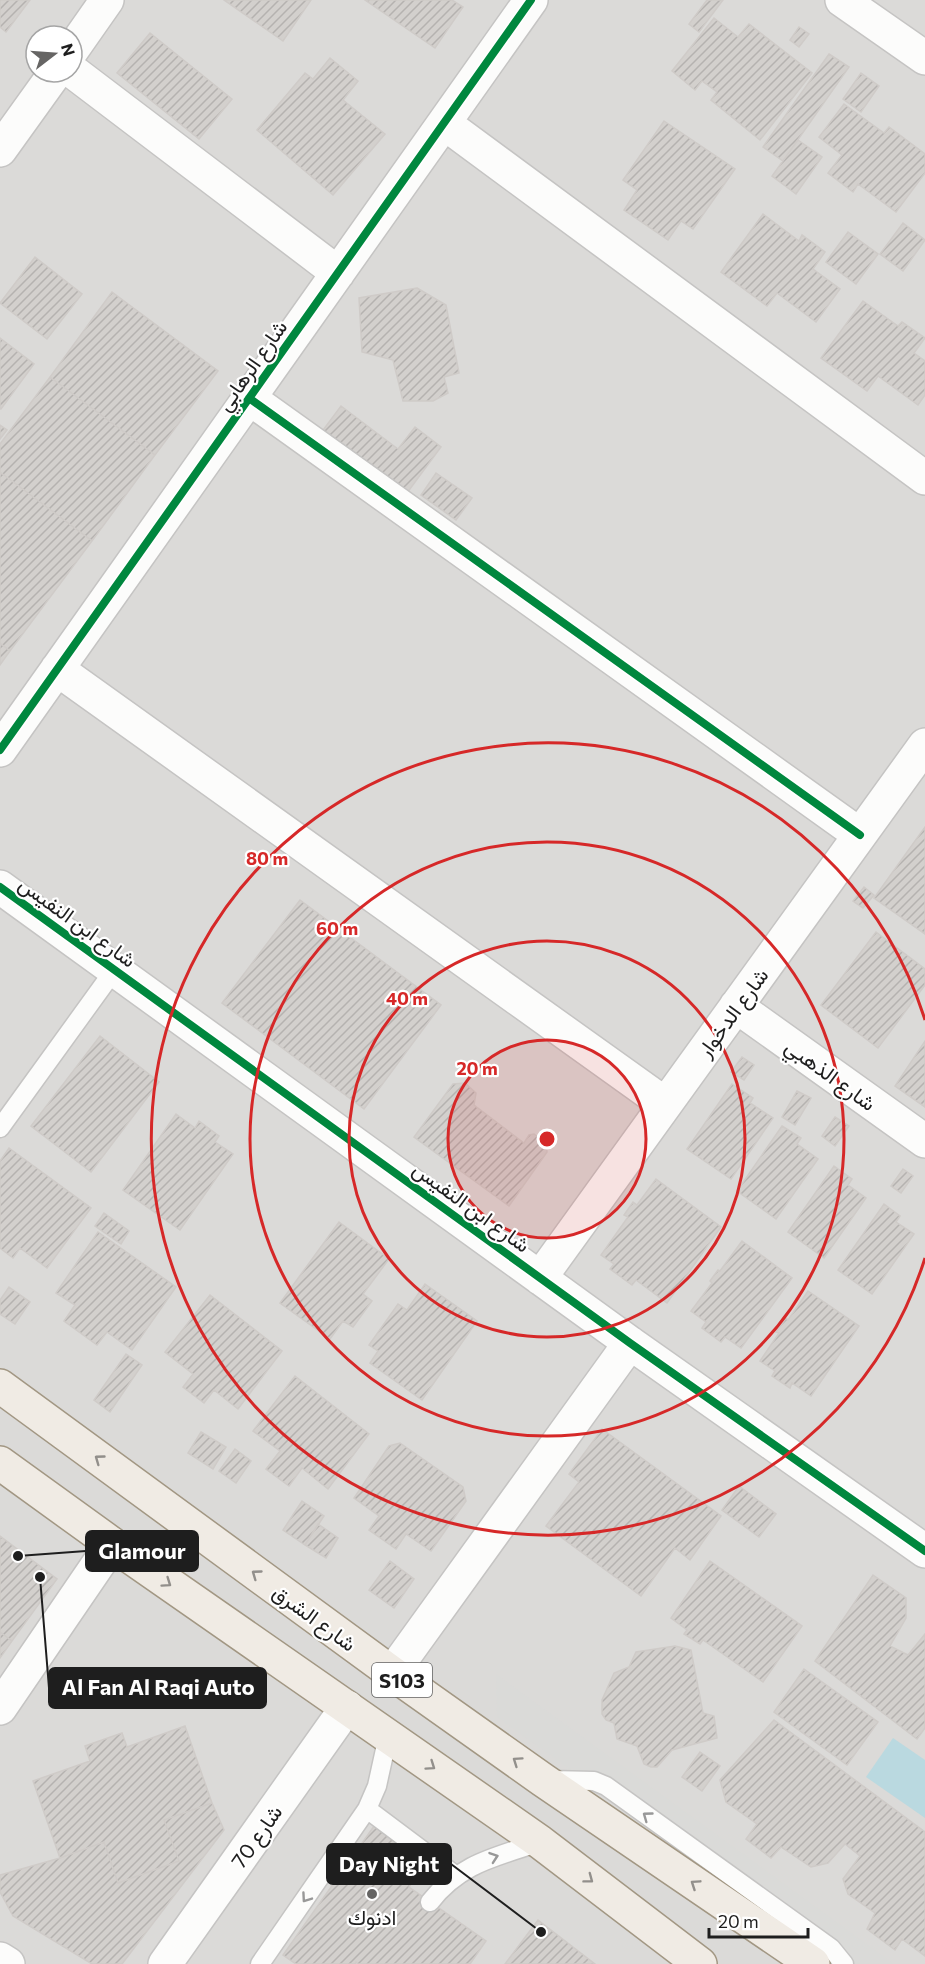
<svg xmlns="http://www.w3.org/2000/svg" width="925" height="1964" viewBox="0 0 925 1964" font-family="Commissioner,Vazirmatn,sans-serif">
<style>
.residential{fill:#dbdad8;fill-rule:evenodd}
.religious{fill:#dadad8}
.water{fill:#bad9e0}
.building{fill:url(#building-hatch);stroke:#cfcbc8;stroke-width:1.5}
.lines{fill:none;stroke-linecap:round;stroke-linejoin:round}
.lane-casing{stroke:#c5c4c3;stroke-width:21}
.street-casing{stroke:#c5c4c3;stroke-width:36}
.primary-casing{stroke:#a29783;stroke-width:36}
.lane{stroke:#fcfcfb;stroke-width:18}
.street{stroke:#fcfcfb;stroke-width:33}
.primary{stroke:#f0ebe4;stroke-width:33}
.cycleway-casing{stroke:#fff;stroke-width:11}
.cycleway{stroke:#00873e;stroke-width:8}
.oneway{stroke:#928f8b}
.oneway2{stroke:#989898}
.ring{fill:none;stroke:#d62828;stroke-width:3}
.poi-dot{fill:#666564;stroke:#fff;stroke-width:2}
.labels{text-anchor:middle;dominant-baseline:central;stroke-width:4.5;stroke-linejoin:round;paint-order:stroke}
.shield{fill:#fff;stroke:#626262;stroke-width:1.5}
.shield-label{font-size:20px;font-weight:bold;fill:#1e1e1e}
.street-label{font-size:21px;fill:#1e1e1e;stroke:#fff}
.poi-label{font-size:21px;fill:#1e1e1e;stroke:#fff}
.centre{fill:#d62828;stroke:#fff;stroke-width:3}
.ring-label{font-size:18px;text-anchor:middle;font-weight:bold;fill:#d62828;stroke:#fff;stroke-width:4.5;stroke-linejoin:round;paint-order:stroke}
.leader{fill:none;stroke:#1e1e1e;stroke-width:2}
.callout-dot{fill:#1e1e1e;stroke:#fff;stroke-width:2}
.callout{fill:#1e1e1e;stroke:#1e1e1e;stroke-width:2}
.callout-label{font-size:22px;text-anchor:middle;font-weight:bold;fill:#fff}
</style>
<defs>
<pattern id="building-hatch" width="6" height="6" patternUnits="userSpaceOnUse" patternTransform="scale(1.5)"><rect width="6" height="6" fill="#d3d0cd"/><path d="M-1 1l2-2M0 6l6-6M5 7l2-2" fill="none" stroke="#b5b2b0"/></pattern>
</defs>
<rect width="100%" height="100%" fill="#eceae7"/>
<path class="residential" d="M0,0H925V1964H0ZM36,36H72V72H36Z"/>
<path class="religious" d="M496,1674L893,1963V1964H841L497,1717Z"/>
<path class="water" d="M893,1738L925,1760V1818L866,1777Z"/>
<path class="building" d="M0,0H30L6,32L0,27Z
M224,0H311L283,41Z
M365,0H452L463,7L435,48Z
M707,0H723L699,32L689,24Z
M714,18L738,37L749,24L812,73L760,140L711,100L717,92L702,81L695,90L672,71Z
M799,27L809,34L799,47L790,40Z
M150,33L232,99L199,139L117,73Z
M829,54L849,67L783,161L763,147Z
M330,58L358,81L343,100L385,134L333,195L257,130L305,73L313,79Z
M861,73L879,86L861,112L843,99Z
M844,104L884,133L889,127L925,154V173L896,212L858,184L853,192L828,173L842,155L819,137Z
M664,121L735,169L693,229L681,221L668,240L624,210L637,190L623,180Z
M798,140L822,157L796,194L772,176Z
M763,214L799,241L802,235L825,252L813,269L840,289L816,322L777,293L767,306L721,272Z
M903,223L925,240L903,271L880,254Z
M848,232L878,254L856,284L826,262Z
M35,257L82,294L47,339L0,303Z
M417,288L446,305L459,373L444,377L448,393L433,401H403L393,360L362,352L359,298Z
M112,292L218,371L155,455L50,377Z
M863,301L898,326L902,322L925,338L914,353L925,361V395L918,405L878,376L867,391L821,358Z
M0,338L34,364L1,409H0Z
M50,377L155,455L92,541L0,472V444Z
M341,406L398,449L415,427L441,447L407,493L323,430Z
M0,425L7,430L0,439Z
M0,472L92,541L10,651L0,643Z
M436,473L472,498L456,520L421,495Z
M0,643L10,651L0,665Z
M925,827V934L874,898Z
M864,887L874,895L863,908L853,901Z
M300,900L441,1005L364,1109L222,1003Z
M876,932L925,969V985L878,1048L821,1005Z
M100,1036L159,1082L91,1172L31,1126Z
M925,1041V1107L895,1086Z
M742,1057L754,1065L744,1080L731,1072Z
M465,1083L476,1093L474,1105L524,1143L529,1135L534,1134L546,1143L547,1152L509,1206L414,1137L453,1084Z
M732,1084L753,1098L750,1103L773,1118L731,1179L687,1149Z
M797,1091L811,1098L795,1125L782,1117Z
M176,1114L195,1128L199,1121L219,1136L215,1142L233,1154L180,1230L123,1190Z
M835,1117L849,1126L835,1146L822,1136Z
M782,1126L801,1138L797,1144L818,1159L776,1219L737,1191Z
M9,1148L91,1208L47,1268L20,1248L13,1258L0,1248V1161Z
M834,1166L852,1179L848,1185L866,1198L824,1258L788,1232Z
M903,1169L913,1176L901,1193L891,1186Z
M656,1179L721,1227L667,1303L636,1280L632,1285L610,1269L614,1264L601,1255L628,1217L624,1215L633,1202L637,1205Z
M884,1204L900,1216L896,1222L914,1234L872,1294L838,1270Z
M104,1213L129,1231L121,1244L95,1226Z
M339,1222L389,1259L363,1294L372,1301L353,1327L343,1321L330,1339L280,1303Z
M98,1232L176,1287L132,1350L107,1332L97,1345L64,1321L75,1305L56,1293Z
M742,1241L792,1278L741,1348L725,1337L721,1342L702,1328L706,1322L691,1311L712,1283L710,1281L718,1270L720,1271Z
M425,1284L477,1321L422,1400L370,1363L378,1351L369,1345L398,1304L407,1310Z
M9,1287L30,1302L15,1324L0,1314V1300Z
M808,1291L859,1326L811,1396L792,1383L790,1388L772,1376L775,1371L760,1361L779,1333L776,1332L786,1318L788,1320Z
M210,1295L282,1351L238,1409L214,1390L204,1403L183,1387L193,1374L165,1352Z
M126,1354L142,1365L110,1412L94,1400Z
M295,1376L369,1434L328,1489L302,1468L289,1486L266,1469L280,1451L253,1431Z
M602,1429L721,1516L690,1560L675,1548L641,1596L546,1526L579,1482L569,1474Z
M201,1432L226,1447L213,1469L188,1453Z
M400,1443L463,1487L466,1501L431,1551L406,1534L396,1549L369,1530L379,1516L354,1498L389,1446Z
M235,1449L251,1461L236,1483L219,1471Z
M739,1486L776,1514L759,1537L722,1510Z
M302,1501L324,1516L305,1545L283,1530Z
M318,1524L338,1538L326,1558L305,1545Z
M0,1536L57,1579L12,1641L0,1632Z
M390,1561L414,1579L394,1608L369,1590Z
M710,1561L802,1626L763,1682L703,1640L700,1644L684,1634L687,1630L671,1618Z
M873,1575L906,1598V1618L890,1646L908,1655L925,1634V1728L917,1739L815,1661Z
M0,1632L12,1641L0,1658Z
M675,1646L691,1650L703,1713L714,1716L717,1738L672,1750L657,1767H651L644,1764L637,1746L617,1739L614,1723L606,1720L602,1714V1700L614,1673L629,1667L636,1652Z
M804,1669L878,1722L847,1765L774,1712Z
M774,1720L925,1832V1956L902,1939L895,1950L867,1929L875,1913L848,1894L843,1879L860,1856L845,1844L828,1863L811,1867L781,1847L771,1858L746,1839L757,1824L726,1802L720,1780Z
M185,1726L212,1803L164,1820L179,1861L118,1883L104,1842L60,1858L33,1781L90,1761L85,1746L122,1733L127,1747Z
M700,1752L720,1766L702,1791L682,1777Z
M212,1803L224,1830L122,1964H92L13,1916L0,1892V1875L60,1858L104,1842L118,1883L179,1861L164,1820Z
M374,1826L426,1863L409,1887L486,1941L470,1964H358L356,1962L355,1964H296L283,1955Z
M538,1920L595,1964H505Z"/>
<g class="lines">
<g class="lane-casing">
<path id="lane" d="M0,1128L115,969
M550,1780L594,1781L606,1786L831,1948L844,1964
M367,1809L455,1875
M430,1902C460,1863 496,1857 540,1842
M260,1964L367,1809L377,1786L388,1736"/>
</g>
<g class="street-casing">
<path id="street" d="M842,0L925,58
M72,50L107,0
M72,71L338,273
M444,123L925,478
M0,150L56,72
M249,398L860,835
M57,669L665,1104
M0,750L531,0
M0,887L630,1343L925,1551
M736,1006L925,1141
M540,1278L925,745
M392,1673L630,1343
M0,1708L112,1544
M0,1959L8,1964
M165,1964L347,1707"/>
</g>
<g class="primary-casing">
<path id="primary" d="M0,1386L392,1673L543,1780L813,1964
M0,1463L112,1544L540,1842L700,1964"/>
</g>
<use href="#lane" class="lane"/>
<use href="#street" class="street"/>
<use href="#primary" class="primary"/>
<g class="cycleway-casing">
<path id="cycleway" d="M249,398L860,835
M0,750L531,0
M0,887L630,1343L925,1551"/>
</g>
<use href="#cycleway" class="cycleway"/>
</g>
<defs><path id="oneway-chevron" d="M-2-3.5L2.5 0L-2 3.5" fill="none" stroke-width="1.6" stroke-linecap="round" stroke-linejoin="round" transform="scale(1.5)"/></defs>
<g class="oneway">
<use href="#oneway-chevron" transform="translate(99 1459) rotate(-144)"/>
<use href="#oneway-chevron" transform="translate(256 1574) rotate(-144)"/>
<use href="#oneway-chevron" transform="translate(167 1583) rotate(35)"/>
<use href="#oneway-chevron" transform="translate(517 1761) rotate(-145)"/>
<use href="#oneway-chevron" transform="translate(431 1766) rotate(35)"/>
<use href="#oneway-chevron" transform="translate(589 1879) rotate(37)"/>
<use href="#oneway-chevron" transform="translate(695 1884) rotate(-146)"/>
</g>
<g class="oneway2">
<use href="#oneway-chevron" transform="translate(647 1816) rotate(-144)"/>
<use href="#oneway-chevron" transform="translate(494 1857) rotate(-19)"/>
<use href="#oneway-chevron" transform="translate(306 1898) rotate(125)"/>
</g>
<circle cx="547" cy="1139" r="99" fill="#d62828" fill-opacity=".12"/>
<g class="ring">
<circle cx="547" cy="1139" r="99"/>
<circle cx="547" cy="1139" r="198"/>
<circle cx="547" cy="1139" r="297"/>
<path d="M925 1258A396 396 0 1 1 925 1020"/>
</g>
<circle class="poi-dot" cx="372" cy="1894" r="6"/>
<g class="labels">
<rect class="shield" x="372" y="1663" width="60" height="34" rx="4.5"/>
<g class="shield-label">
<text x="402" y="1680">S103</text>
</g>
<g class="street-label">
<text transform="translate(251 365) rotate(-55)">شارع الرهابي</text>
<text transform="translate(78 921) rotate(36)">شارع ابن النفيس</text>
<text transform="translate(732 1012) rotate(-54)">شارع الدخوار</text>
<text transform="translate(831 1074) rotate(36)">شارع الذهبي</text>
<text transform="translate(472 1206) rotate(36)">شارع ابن النفيس</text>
<text transform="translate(315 1617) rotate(36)">شارع الشرق</text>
<text transform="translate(256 1836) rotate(-55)">شارع 70</text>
</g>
<g class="poi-label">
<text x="372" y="1916">ادنوك</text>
</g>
</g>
<circle cx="547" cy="1139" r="9" class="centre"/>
<g class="ring-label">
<text x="267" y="865">80 m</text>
<text x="337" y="935">60 m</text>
<text x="407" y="1005">40 m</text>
<text x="477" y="1075">20 m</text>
</g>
<path class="leader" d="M18 1556L86 1551M40 1577L49 1688M541 1932L451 1864"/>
<g class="callout-dot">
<circle cx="18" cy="1556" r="6"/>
<circle cx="40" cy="1577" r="6"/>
<circle cx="541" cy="1932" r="6"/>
</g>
<g class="callout">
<rect x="86" y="1531" width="112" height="40" rx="6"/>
<rect x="49" y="1668" width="217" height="40" rx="6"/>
<rect x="327" y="1844" width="124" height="40" rx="6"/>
</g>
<g class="callout-label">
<text x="142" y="1559">Glamour</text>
<text x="158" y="1695">Al Fan Al Raqi Auto</text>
<text x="389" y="1872">Day Night</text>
</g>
<g transform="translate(54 54) rotate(73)"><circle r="28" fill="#ffffff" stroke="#a5a5a5" stroke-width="1.5"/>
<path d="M0-4.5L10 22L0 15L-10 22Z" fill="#666564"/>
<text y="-9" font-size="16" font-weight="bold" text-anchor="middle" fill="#1e1e1e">N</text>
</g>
<path d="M709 1928v9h99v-9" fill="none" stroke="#1e1e1e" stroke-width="3"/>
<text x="718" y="1928" font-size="18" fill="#1e1e1e" stroke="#ffffff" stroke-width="4.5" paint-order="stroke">20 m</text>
</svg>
